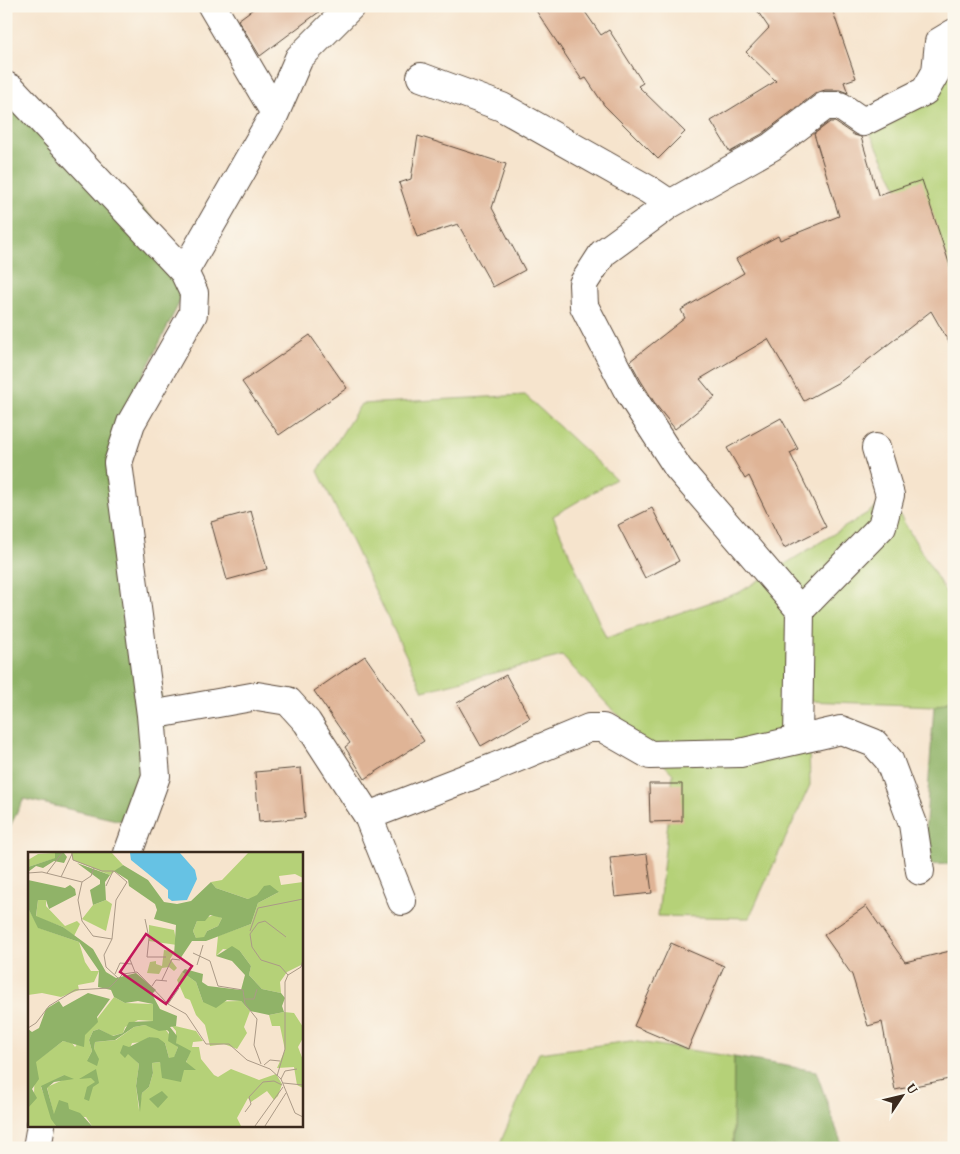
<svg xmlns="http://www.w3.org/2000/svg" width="960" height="1154" viewBox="0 0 960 1154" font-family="'Gentium Book Plus',serif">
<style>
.green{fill:#b5d178;stroke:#787e4b}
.forest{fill:#90b368;stroke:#666e43}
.building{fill:#dfb496}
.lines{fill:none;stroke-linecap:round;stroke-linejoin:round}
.street-casing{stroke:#574638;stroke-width:30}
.street{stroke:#fff;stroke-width:28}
.inset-road{fill:none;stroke:#ab9a87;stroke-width:1}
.view{fill:#c2185b;fill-opacity:0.15;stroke:#c2185b;stroke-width:2.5}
.inset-edge{fill:none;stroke:#3b2a1e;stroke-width:2.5}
</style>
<rect width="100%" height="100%" fill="#fbf7ec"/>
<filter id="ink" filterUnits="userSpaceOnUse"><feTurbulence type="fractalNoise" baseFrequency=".02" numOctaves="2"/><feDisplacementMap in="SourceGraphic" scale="10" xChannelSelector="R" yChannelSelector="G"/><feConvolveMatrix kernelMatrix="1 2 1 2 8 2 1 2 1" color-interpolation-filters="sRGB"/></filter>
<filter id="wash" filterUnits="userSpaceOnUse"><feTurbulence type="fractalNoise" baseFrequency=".0096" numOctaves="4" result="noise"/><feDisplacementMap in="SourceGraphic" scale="20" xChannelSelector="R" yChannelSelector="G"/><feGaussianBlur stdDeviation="1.12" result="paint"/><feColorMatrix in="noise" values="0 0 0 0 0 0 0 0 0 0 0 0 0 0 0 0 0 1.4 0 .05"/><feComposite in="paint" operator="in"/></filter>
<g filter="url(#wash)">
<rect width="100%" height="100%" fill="#f6e4cd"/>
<path class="green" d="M954,72V302L870,133Z
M525,395L616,479L553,516L606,638L740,592L890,499L954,606V699L934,706L808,701L810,785L749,918L658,916L673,774L562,656L423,691L318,471L361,404Z
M631,1041L734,1057L733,1148H498L539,1053Z"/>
<path class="forest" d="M6,80L161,226L183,295L131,401L116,506L167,720L139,825L24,799L6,834Z
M954,699V864L923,865L934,706Z
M734,1057L816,1071L843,1148H733Z"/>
<g id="blocks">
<path class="building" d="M257,6H327L260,56L238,20Z
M533,6H581L601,35L609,30L643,83L638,86L685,132L658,159L604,105L586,78L582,80Z
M754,6H831L856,78L844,82L848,93L840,90H825L816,93L762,134L730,152L711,121L776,81L746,52L769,28Z
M830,122H835L854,135L861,137L878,195L922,180L954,278V351L931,311L841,381L804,401L768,339L700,379L715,397L675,429L656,405L641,381L630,361L685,318L681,310L744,273L736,259L778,236L780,240L839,216L814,134Z
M418,136L506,164L492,208L525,270L493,287L458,224L417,237L399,183L411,179Z
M310,335L347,388L279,435L242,382Z
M781,418L798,449L790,453L826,527L784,548L749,476L745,479L727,448Z
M652,508L679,561L645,578L618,525Z
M251,511L267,569L227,580L211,522Z
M365,656L424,741L365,779L345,747L350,743L314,691Z
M506,675L530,718L481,746L457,703Z
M301,768L305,818L259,822L255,772Z
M649,784H682V821L650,822Z
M647,854L652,893L615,897L610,858Z
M866,906L905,962L954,950V1078L895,1090L882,1022L868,1026L852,975L824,935Z
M671,943L724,966L688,1049L634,1026Z"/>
</g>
</g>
<g filter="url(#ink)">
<use href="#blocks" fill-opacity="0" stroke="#574638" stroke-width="1"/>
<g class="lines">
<g class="street-casing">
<path id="street" d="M212,6L275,113
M421,77L502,107L649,190L670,204
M6,86L12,89L184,272L194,293L193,314L131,423L118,463L151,715L156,776L128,853
M184,272L275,113L299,58L351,6
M800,610L678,468L627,389L584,306L583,284L603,253L670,204L771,147L825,106H840L863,122L925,91L936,72L939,42L954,33
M151,715L257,696L288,701L307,722L368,816L402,901
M798,739L800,610L882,526L890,495L876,448
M368,816L495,767L589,728H603L650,755L740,753L841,730L874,743L889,760L913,824L920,871
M37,1148L41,1125"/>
</g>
<use href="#street" class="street"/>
</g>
</g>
<g transform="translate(28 852)">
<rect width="275" height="275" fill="#f6e4cd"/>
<path d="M27,1L28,6L0,15V8L10,2ZM43,1H84L95,13L82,23L45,8ZM220,1H275V26L267,22L251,24L253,33L275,30V112L259,120L252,130L253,141L234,137L221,123L223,114L212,99L195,97L188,104L190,84L223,72L230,51L251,40L220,47L188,36L183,30L194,28ZM10,48H18V54L37,74L49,69L52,72L46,84L35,75L8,65ZM78,48L84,52L78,79L54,67L65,53ZM0,56L11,76L51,90L57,110L63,119H71L66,130L50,133L51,138L33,145L14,141L0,143ZM186,63L194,66L190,74L179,79L176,86H168L165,79L169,69ZM121,73L146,78L149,93L121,89ZM136,98L147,99L142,107L149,116L146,119L141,115L134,116L131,122L119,121L122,110L128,109V112L134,114ZM154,120L168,130L175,150L213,149L222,159L216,175L219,181L209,197L196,192L182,194L177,173L168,163L162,148L157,146L149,128ZM86,145L97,151L125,152V169L110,168L97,175L95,181L84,184L71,177L65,179L61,188L64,199L59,209L66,197L67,190L88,188L106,175L117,173L138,178L150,195L146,206H141L137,191L121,185L115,190L104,191L100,201L111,212L108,234L111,258L114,241L121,235L125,221L124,211L132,210L134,217L156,218L160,204L148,191V179L143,173L168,179L175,189L165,190L164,195H171L173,207L186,223L190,225L203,217L231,228L248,222L254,232L250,244L246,248L239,239L223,250L220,246L209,266L213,274H64L58,265L26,264L19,235L35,228L36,223L13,235L28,274H0V256L6,243L7,210L35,189L44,191L47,195ZM256,160L266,161L275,175V186L270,195L275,208V236L269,233L266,215L249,216L257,198L252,174H244L241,163Z" fill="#b5d178"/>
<path d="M27,1H36L39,5L36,11L26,9L15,16L8,14L0,20V15L27,6ZM49,11L82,23L77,30L78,48L65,53L62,38L72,32V28ZM95,13L120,28L136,50L149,52L163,49L183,30L188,36L220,47L229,43L236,34L242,33L251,40L230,51L223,72L178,89H164L152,107L146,103L148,73L126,67L129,58L127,52L101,34L100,28L86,19ZM182,63L194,66L190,74L179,79L176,85L168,86L165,79L169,69H177ZM0,28L37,36L42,33L47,37L48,43L21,57L18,48H10L8,64L35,75L65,97L78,120L88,126L108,121L128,138L124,142L132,157L149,164L148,174L142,175L149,184L148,191L163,199L158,210L168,218H156L153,230L134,226L132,210L124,211L125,221L121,235L114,241L112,260L108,234L111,212L100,202L97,206L92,201L95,193L101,195L121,185L130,186L137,191L141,206L146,205L150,195L140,189L141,180L139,178L131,179L117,173L106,175L87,188L67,190L66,197L71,207L69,214L59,209L64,199L61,188L65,179L71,177L85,184L95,181L101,170L125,169V152L110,149L97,151L86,145L83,138L70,135L71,119L51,90L10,76L0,56ZM204,94L212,99L223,114L221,123L234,137L253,141L257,146L254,154L256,160L241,163L222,159L213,149L199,148L188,156L175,150L168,130L154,120L157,117L175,122L174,130L180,134L213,138L217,123L204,109L188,104ZM60,141L82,147L69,165L70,170L57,183L56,195L35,189L8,210L11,227L4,237L9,246L0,256V177L4,180L11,176L18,157L31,149L35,155ZM68,217L71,231L65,235L61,249L56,247L59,235L67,230L63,226L51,227ZM36,223L46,227L26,230L19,236L26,262L31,248L40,251L41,257L52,261L64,274H28L23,267L13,234ZM134,239L140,245L130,256L121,247Z" fill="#90b368" fill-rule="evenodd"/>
<path d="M102,1H152L167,18L169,27L159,48L144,49L140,46V38L103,8Z" fill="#66c2e4"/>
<path class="inset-road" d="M44,1L45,8L74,19H86L99,30L88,48L84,87L76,103L78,115L90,126M0,21L14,20L54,30L63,24L66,16M19,21L34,1M33,25L44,2M54,30L50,48L54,69L65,84L84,87M78,34L85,19M117,67L121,86L119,105H138M222,79L230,56L275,47M258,85L237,69L230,71L222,82L224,95L233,108L252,114L260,123M165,101L182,109L190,134L215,138L217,152L229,167L226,193L233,212M101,105L107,120M169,113L175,93M87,122L92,111L104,112M134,128L144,107L152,108M124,134L128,128L139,129M217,147H226L229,137M140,152L151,136M0,176L8,171L21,154L47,138L81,136L95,122L109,120L140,152L158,162L178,192H201L219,208L242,217L253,227L267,261L275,265M236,213L242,208L252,209M249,224L257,197V130L260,123L273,115L275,108M253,227L257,219L269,217M255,231L275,233M217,260L223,252L221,245L235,230L246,229L254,233M227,274L255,235M237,274L258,241"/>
<path class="view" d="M118,82L164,114L138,152L92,120Z"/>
<rect width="275" height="275" class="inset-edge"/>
</g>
<rect width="960" height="1154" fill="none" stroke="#fbf7ec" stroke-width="25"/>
<g transform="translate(902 1096) rotate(55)" stroke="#fbf7ec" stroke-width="4" paint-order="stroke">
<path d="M0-4L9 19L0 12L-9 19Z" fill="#3b2a1e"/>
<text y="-8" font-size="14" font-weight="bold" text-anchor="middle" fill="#3b2a1e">U</text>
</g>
</svg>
